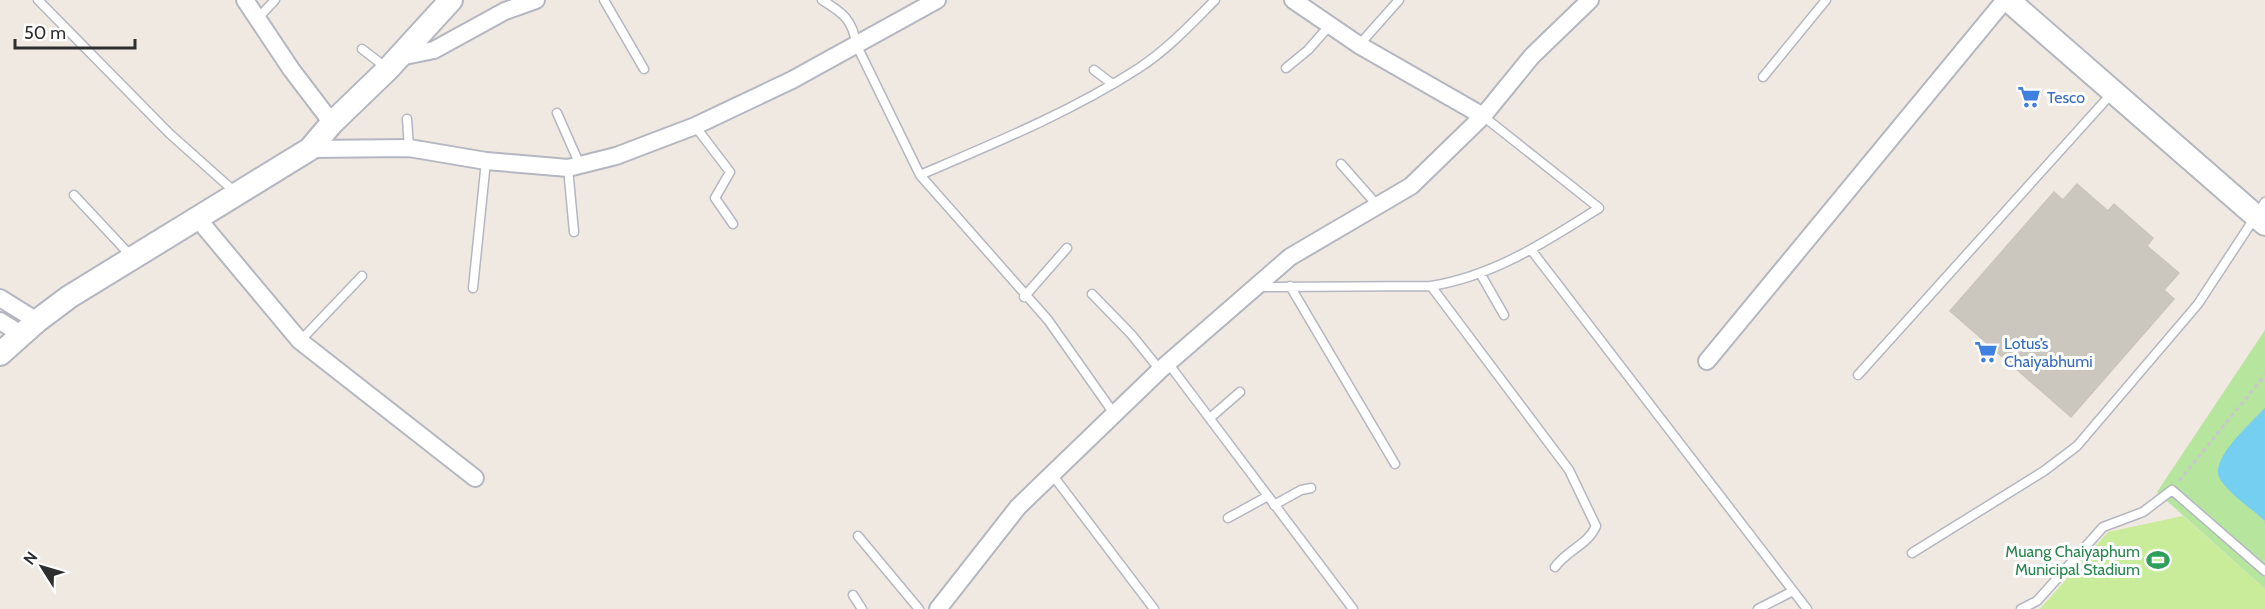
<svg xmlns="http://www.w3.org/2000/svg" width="2265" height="609" viewBox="0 0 2265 609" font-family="Cabin,sans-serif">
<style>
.green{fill:#b6e59e}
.pitch{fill:#c9ec9a}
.water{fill:#75cff0}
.building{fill:#cbc7bf;stroke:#cbc5ba;stroke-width:1.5}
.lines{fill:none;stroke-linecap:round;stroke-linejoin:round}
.lane-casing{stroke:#b4b7c1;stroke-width:11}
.street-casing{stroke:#b4b7c1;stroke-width:20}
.secondary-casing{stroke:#b4b7c1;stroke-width:26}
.path{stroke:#c9c9c9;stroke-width:3;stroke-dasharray:4.5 3;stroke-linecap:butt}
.lane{stroke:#fff;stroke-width:8}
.street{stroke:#fff;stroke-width:16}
.secondary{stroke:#fff;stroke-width:22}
.labels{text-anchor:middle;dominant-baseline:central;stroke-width:6;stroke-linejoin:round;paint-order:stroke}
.shop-label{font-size:16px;fill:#366cbe;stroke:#fff;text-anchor:start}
.leisure-label{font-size:16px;fill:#27864d;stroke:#fff;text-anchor:end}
</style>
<rect width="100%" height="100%" fill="#efe9e1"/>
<path class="green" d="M2265,330V589L2157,492Z"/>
<path class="pitch" d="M2183,516L2265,589V609H2040L2108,532Z"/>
<path class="water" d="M2265,408V521C2251,508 2230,495 2220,479C2208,460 2252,422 2265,408Z"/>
<path class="building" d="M2077,184L2108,211L2114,204L2153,238L2147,246L2179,273L2164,290L2174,299L2071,417L1950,311L2054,192L2063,200Z"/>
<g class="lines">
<g class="lane-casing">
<path id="lane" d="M38,0L170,134L235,192
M604,0L644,69
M822,0C842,12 853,20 856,44L920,175L1048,320L1115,415
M258,18L275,0
M1359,45L1399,0
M362,49L388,69
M1286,68L1308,50L1330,25
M1094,70L1111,83
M1763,77L1826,0
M557,113L580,165
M407,119L409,148
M695,126L730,172L715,198L733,224
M1341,164L1378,206
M568,168L574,232
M920,175C995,143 1071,112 1139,68C1168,49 1191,24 1215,0
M74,195L131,256
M1532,251L1807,609
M1480,273L1504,315
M1290,286L1395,464
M1431,286L1569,470L1596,526C1588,545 1567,550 1555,567
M1259,287L1431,286C1494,276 1547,241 1599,208L1483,116
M473,288L486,161
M1092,294L1131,334L1160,370
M1024,297L1067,248
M300,341L362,276
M1168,363L1353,609
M1858,375L2113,92
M1210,418L1240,392
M1051,473L1154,609
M1274,505L1301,490L1311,488
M1228,518L1268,496
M858,536L919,609
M1912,553L2044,471L2077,446L2198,304L2265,202
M853,595L862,609
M1758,609L1791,592
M2021,609L2037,601L2103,527L2143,512L2172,490L2265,571"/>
</g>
<g class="street-casing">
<path id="street" d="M245,0L291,69L332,123
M1293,0L1359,45L1483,116
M400,57L434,50L505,11L536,0
M310,149L409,148L486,161L568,168L616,156L695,126L792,80L937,0
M198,219L300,341L475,478
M0,298L37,321
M0,321L21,334
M1707,361L2005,0
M938,609L1018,507L1160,370L1290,257L1411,186L1483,116L1532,56L1590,0"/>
</g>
<g class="secondary-casing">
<path id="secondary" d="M2008,0L2265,224
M0,354L37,321L69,297L310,149L332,123L388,69L451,0"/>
</g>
<path class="path" d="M2179,481L2265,375"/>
<use href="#lane" class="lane"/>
<use href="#street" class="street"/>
<use href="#secondary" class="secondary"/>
</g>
<defs>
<g id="supermarket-bare" transform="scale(1.8)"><path d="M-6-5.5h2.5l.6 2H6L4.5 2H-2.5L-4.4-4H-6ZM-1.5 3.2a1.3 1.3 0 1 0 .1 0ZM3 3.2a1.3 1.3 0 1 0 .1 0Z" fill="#3f7fe0" stroke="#fff" stroke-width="2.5" paint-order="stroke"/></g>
<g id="stadium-bare" transform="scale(1.8)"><path d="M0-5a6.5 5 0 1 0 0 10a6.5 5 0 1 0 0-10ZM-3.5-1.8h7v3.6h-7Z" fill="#2e9e5b" stroke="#fff" stroke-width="2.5" paint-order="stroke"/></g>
</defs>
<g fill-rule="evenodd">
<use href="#supermarket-bare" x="2029" y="97"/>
<use href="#supermarket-bare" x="1986" y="352"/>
<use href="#stadium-bare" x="2158" y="560"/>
</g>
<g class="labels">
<g class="shop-label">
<text x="2047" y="97">Tesco</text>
<text x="2004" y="343">Lotus’s<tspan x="2004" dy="18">Chaiyabhumi</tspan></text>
</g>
<g class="leisure-label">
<text x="2140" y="551">Muang Chaiyaphum<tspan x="2140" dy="18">Municipal Stadium</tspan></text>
</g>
</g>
<g transform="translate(42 567) rotate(307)" stroke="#ffffff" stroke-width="4.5" paint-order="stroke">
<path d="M0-4.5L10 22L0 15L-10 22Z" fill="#2e2e2e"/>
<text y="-9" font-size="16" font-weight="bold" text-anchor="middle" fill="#2e2e2e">N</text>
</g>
<path d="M15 39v9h120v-9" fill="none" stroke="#2e2e2e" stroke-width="3"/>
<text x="24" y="39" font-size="18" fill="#2e2e2e" stroke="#ffffff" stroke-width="4.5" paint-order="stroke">50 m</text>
</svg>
